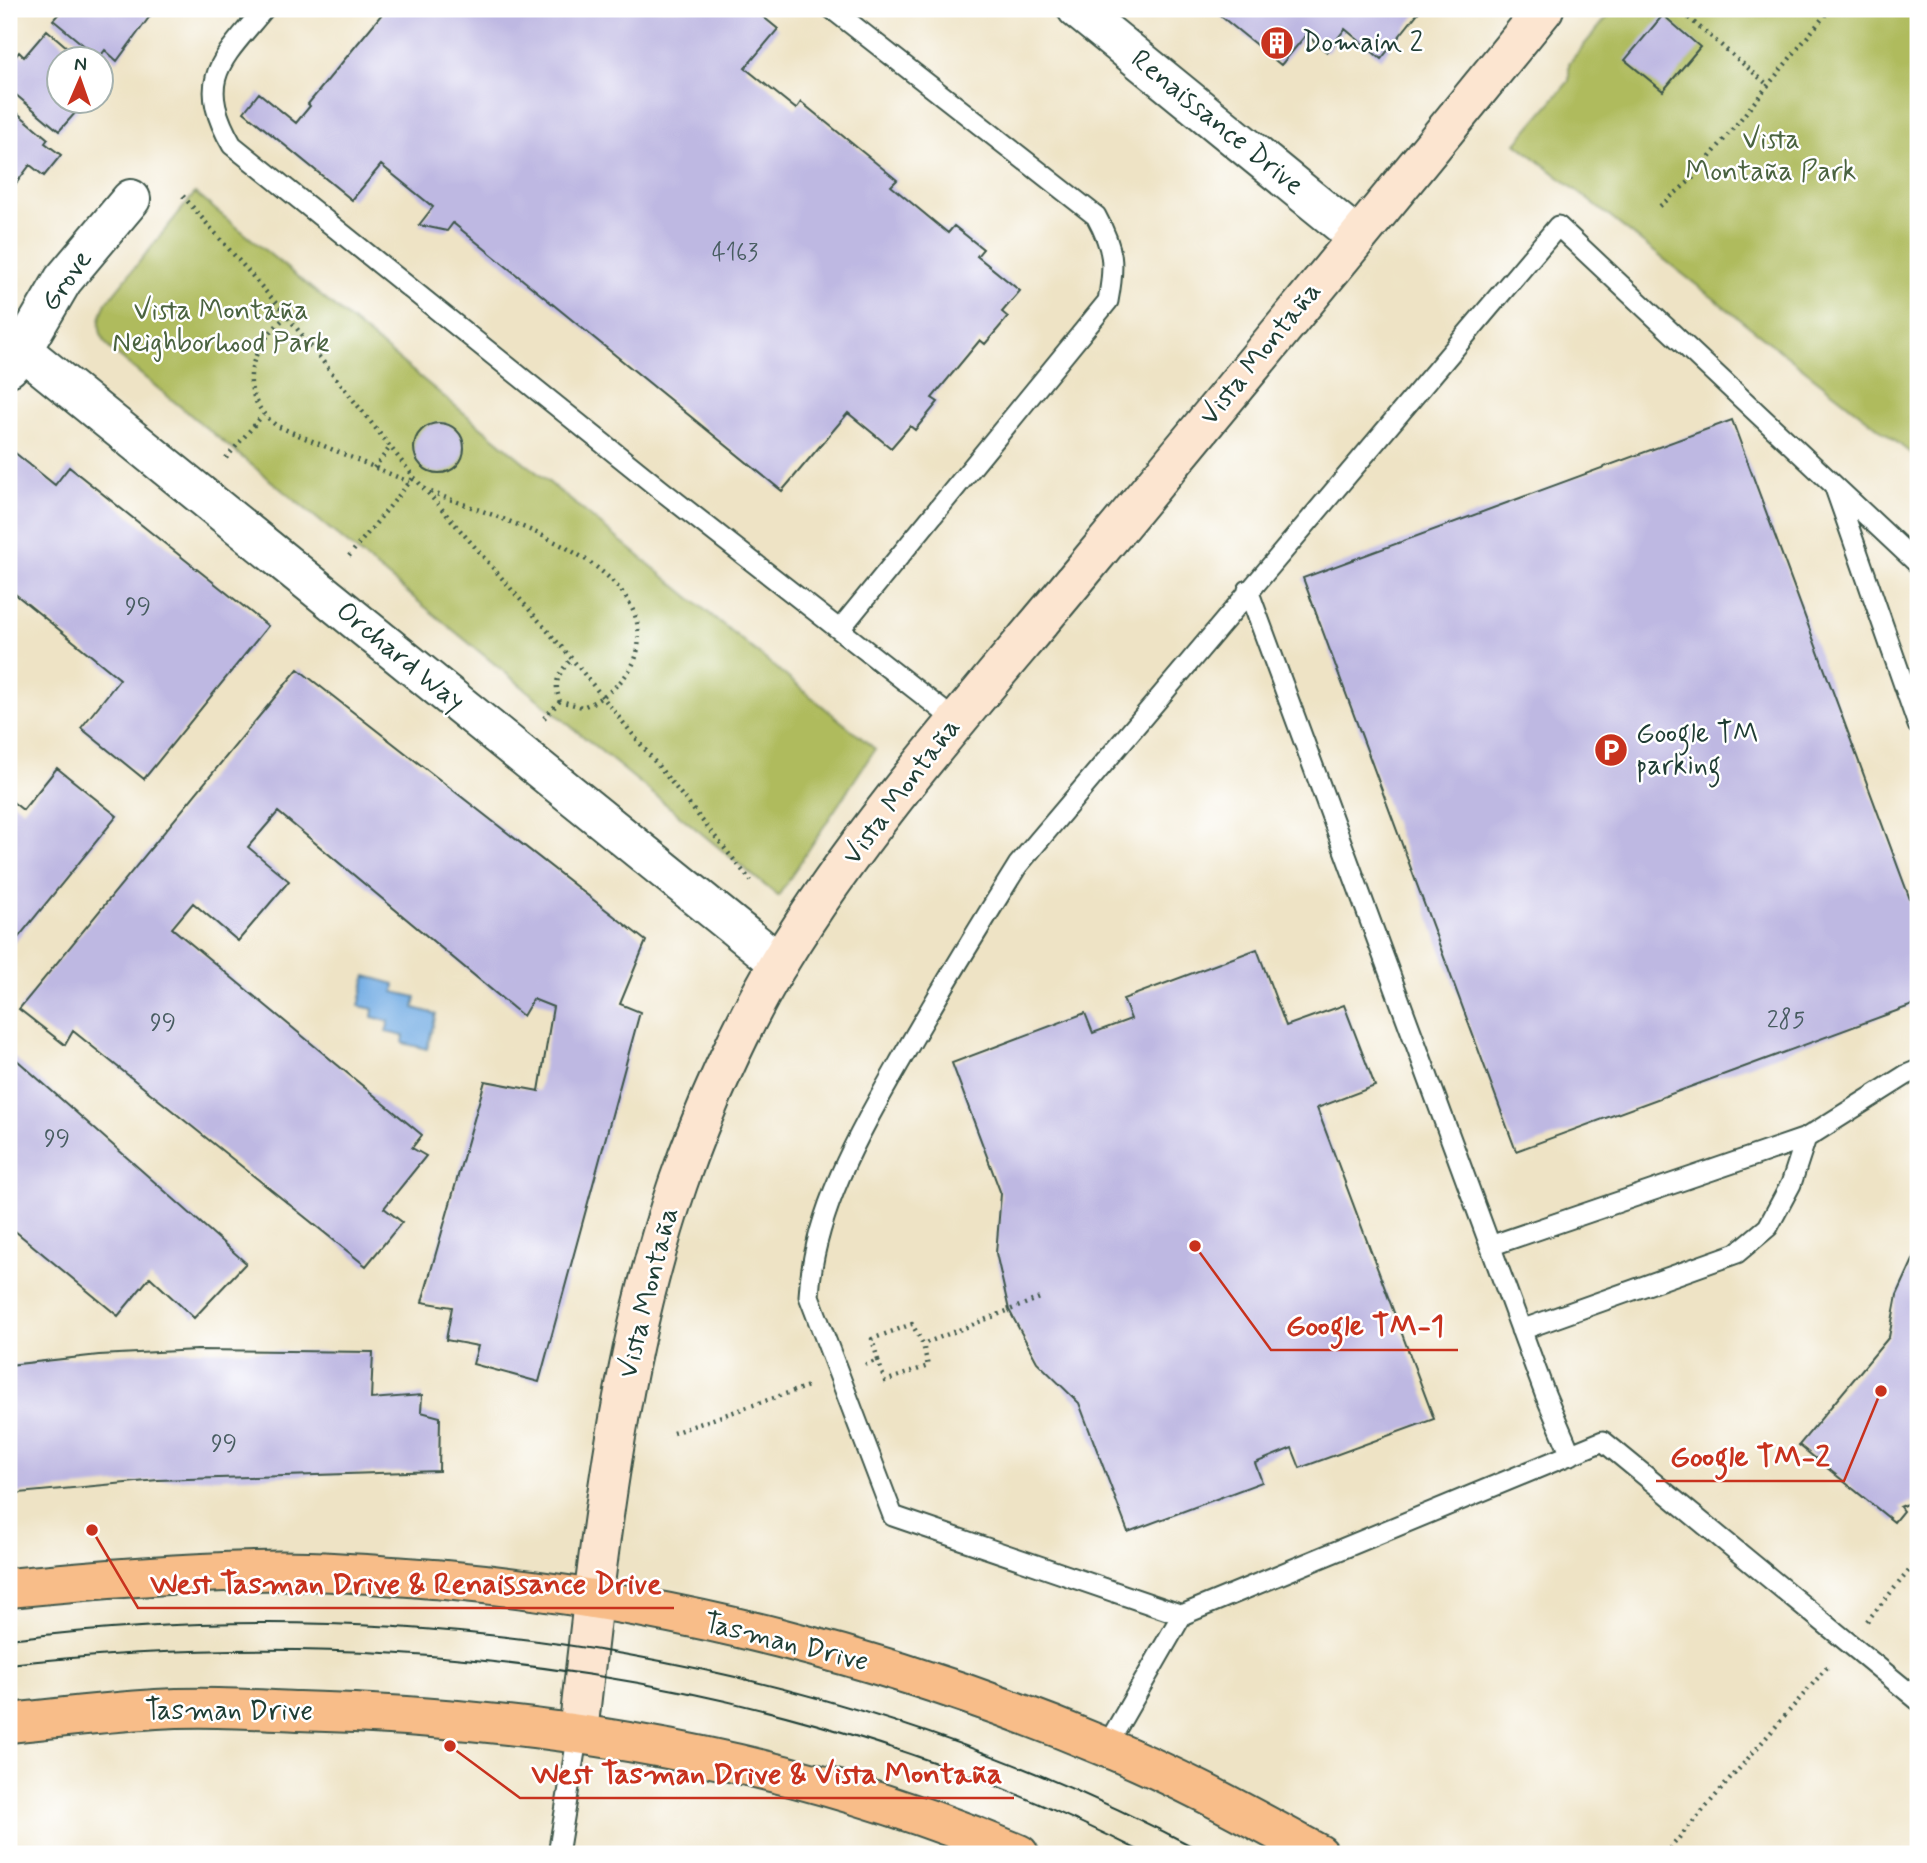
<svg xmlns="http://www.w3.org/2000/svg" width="1927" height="1863" viewBox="0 0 1927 1863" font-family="Mynerve,sans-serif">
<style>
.green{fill:#afbb5d;stroke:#677c48;stroke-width:2}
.water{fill:#74ade4;stroke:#4a758c;stroke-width:2}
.building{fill:#beb8e2}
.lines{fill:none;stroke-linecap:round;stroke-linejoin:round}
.service-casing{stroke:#3e564a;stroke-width:23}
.minor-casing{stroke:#3e564a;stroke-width:42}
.tertiary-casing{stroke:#3e564a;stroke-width:42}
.secondary-casing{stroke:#3e564a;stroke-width:42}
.primary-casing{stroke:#3e564a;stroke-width:42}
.path{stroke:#3e564a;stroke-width:4.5;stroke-dasharray:2 5;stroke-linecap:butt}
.service{stroke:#fff;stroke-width:19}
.minor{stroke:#fff;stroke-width:38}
.tertiary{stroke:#fff;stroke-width:38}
.secondary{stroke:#fce5d0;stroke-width:38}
.primary{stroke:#f8bd89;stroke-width:38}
.tram{stroke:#1f3d34;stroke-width:2}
.labels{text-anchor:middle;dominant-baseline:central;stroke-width:5;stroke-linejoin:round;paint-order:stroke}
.number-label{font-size:24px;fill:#475c60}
.poi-label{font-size:28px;fill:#1f3d34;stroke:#fff;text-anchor:start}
.street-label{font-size:28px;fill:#1f3d34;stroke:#fff}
.park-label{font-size:28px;fill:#4a6340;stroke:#fff}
.leader{fill:none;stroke:#c8321e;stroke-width:2.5}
.callout-dot{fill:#c8321e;stroke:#fff;stroke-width:2.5}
.callout-label{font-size:30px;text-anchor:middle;font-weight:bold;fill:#c8321e;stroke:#fff;stroke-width:5;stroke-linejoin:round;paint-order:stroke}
</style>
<rect width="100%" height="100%" fill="#fff"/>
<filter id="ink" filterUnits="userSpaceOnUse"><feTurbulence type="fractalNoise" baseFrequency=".0143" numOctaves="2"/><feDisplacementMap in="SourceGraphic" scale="14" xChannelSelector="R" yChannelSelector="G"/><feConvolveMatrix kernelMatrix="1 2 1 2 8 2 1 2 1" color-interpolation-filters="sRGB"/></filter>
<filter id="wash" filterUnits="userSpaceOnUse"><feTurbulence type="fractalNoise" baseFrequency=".00686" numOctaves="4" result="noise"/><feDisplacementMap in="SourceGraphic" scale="28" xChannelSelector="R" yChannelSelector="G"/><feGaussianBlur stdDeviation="1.57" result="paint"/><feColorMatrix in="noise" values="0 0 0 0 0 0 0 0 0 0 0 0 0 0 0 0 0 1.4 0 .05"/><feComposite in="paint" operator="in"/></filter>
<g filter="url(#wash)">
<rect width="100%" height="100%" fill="#eee3c5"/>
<path class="green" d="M1614,9H1918V459L1516,143L1569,81V63Z
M195,193L875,749L778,896L110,349C97,334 97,321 106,303Z"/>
<path class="water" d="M366,976L395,984L394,992L416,997L414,1008L436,1014L427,1049L403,1043L404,1036L386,1032L389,1021L372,1017L373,1009L359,1006Z"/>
<g id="blocks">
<path class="building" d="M63,9H149L153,12L117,61L105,50L99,58L53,20Z
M386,9H758L756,11L778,29L745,68L796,109L801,102L897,180L891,186L948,233L954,226L983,249L977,256L1020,291L1002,312L1008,317L985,344L980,340L932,398L938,402L915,430L910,426L891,448L848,413L782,491L453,223L447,231L419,225L433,207L381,165L352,200L244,112L259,93L296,123L310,106L308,104Z
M1212,9H1421L1381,59L1345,29L1327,52L1306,35L1281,65Z
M1663,15L1700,47L1663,91L1625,60Z
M47,30L82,60H60V102H85L59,131L9,89V64L19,52L24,57Z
M9,106L48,139L45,143L61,155L44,176L30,165L12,189L9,186Z
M1732,420L1918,921V1003L1516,1151L1303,578Z
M414 448a25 25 0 1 1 50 0a25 25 0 1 1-50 0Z
M9,448L55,485L69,467L268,626L144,779L81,728L120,679L9,589Z
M298,669L646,941L620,1004L640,1012L539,1382L473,1364L478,1346L446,1340L452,1307L422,1302L485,1081L539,1091L553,1007L533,999L523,1016L278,812L248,847L289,881L238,941L193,903L172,928L422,1135L412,1148L426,1156L384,1208L402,1222L366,1266L73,1031L65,1045L19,1009Z
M57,768L117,816L9,949V799L23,810Z
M1257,949L1286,1026L1344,1005L1375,1086L1317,1108L1434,1419L1300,1468L1292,1448L1255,1463L1262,1482L1128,1532L1079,1403L1037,1362L1009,1310L996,1253L1001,1194L952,1063L1085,1013L1093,1033L1131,1019L1123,999Z
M9,1053L246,1263L194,1318L150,1277L118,1316L9,1226Z
M1918,1249V1499L1900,1507L1903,1511L1894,1522L1799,1445L1889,1337L1897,1295Z
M197,1350L373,1352L371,1399L422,1395L421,1412L440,1417L439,1471L158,1480L9,1494V1365L99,1355Z"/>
</g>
</g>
<g filter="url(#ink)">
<use href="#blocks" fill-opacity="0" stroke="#3e564a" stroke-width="2"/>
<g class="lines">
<g class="service-casing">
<path id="service" d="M264,9C222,60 194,79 232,145L661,490L956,721
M832,9L1096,216C1114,249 1115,264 1108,301L840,629
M1835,488L1918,725
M1248,590L1545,1394L1571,1455
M1490,1246L1806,1138L1906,1075L1918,1070
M1521,1330L1737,1253L1768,1227L1791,1184L1806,1138
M1182,1615L893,1516L809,1296C813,1212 861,1130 902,1058C939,993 978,929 1018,865L1558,226L1918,564
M1106,1747L1182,1615L1603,1441L1918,1700
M558,1854L578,1733"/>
</g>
<g class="minor-casing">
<path id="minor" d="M22,350L779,963
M9,367L22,350L63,280L131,199"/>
</g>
<g class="tertiary-casing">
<path id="tertiary" d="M1077,9L1357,237"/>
</g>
<g class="secondary-casing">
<path id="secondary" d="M578,1733C599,1547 617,1361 678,1183C702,1113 741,1025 780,961C866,820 980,695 1085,568C1239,382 1393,196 1544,9"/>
</g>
<g class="primary-casing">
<path id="primary" d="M9,1588C90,1580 172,1573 254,1571C317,1569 382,1575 445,1580C671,1601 896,1659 1105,1747C1179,1777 1249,1816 1319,1854
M9,1723C58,1718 107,1712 156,1709C203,1706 251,1709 298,1711C544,1717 792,1758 1019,1854"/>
</g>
<path class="path" d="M1678,9L1767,84
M183,196L287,316L414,477L572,659L751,881
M1660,206L1692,179L1830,9
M287,316C250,347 233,392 277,426L409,482
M226,458L263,415
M374,468L391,446
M431,492C495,518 657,560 637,653C632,676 604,700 582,707L560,701C553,682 558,673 572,659
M349,556L414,477
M544,718L560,701
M878,1360L885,1381L928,1366L923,1344
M865,1365L878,1360L872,1339L912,1324L923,1344L1040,1298
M673,1433L811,1385
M1867,1621L1918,1560
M1665,1854L1830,1664"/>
<use href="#service" class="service"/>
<use href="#minor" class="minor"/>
<use href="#tertiary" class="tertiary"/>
<use href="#secondary" class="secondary"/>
<use href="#primary" class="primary"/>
<path class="tram" d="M9,1639C419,1588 841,1659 1207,1854
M9,1664C402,1621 791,1673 1146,1854"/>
</g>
</g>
<defs>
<g id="building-disc" transform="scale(1.75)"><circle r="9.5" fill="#c8321e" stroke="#fff"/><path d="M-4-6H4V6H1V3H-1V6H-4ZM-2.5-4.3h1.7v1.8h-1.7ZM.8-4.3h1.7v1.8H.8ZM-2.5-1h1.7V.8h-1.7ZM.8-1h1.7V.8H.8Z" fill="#fff"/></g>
<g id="parking-disc" transform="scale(1.75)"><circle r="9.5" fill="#c8321e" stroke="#fff"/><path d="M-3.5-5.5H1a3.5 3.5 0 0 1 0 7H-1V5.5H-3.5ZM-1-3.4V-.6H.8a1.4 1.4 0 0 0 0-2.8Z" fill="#fff"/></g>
</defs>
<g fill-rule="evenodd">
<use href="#building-disc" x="1277" y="43"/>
<use href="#parking-disc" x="1611" y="750"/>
</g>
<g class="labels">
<g class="number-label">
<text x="735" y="253">4163</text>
<text x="138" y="607">99</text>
<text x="1786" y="1020">285</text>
<text x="163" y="1023">99</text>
<text x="57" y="1139">99</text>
<text x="224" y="1444">99</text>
</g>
<g class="poi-label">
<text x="1302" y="43">Domain 2</text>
<text x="1636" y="734">Google TM<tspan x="1636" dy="32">parking</tspan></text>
</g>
<g class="street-label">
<text transform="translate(1217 123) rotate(39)">Renaissance Drive</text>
<text transform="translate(67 281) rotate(-55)">Grove</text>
<text transform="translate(1261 354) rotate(-51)">Vista Montaña</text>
<text transform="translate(400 657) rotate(39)">Orchard Way</text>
<text transform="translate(902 792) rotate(-53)">Vista Montaña</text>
<text transform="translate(649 1293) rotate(-76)">Vista Montaña</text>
<text transform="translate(786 1643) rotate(14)">Tasman Drive</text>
<text x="229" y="1711">Tasman Drive</text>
</g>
<g class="park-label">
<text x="1771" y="140">Vista<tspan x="1771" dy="32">Montaña Park</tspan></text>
<text x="221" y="311">Vista Montaña<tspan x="221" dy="32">Neighborhood Park</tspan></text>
</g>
</g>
<path class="leader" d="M1195 1246L1271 1350H1458M1881 1391L1844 1481H1656M92 1530L138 1608H674M450 1746L520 1798H1014"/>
<g class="callout-dot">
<circle cx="1195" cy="1246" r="7"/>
<circle cx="1881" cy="1391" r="7"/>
<circle cx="92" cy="1530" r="7"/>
<circle cx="450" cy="1746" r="7"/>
</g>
<g class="callout-label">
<text x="1365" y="1335">Google TM-1</text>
<text x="1750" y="1466">Google TM-2</text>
<text x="406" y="1593">West Tasman Drive &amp; Renaissance Drive</text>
<text x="767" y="1783">West Tasman Drive &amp; Vista Montaña</text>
</g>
<rect width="1927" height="1863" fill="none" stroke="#fff" stroke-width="35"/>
<g transform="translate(80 80) rotate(2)"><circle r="33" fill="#ffffff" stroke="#a5b1ae" stroke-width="2"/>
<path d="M0-5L12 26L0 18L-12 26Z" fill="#c8321e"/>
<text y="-10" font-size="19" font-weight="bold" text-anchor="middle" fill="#1f3d34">N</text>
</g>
</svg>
